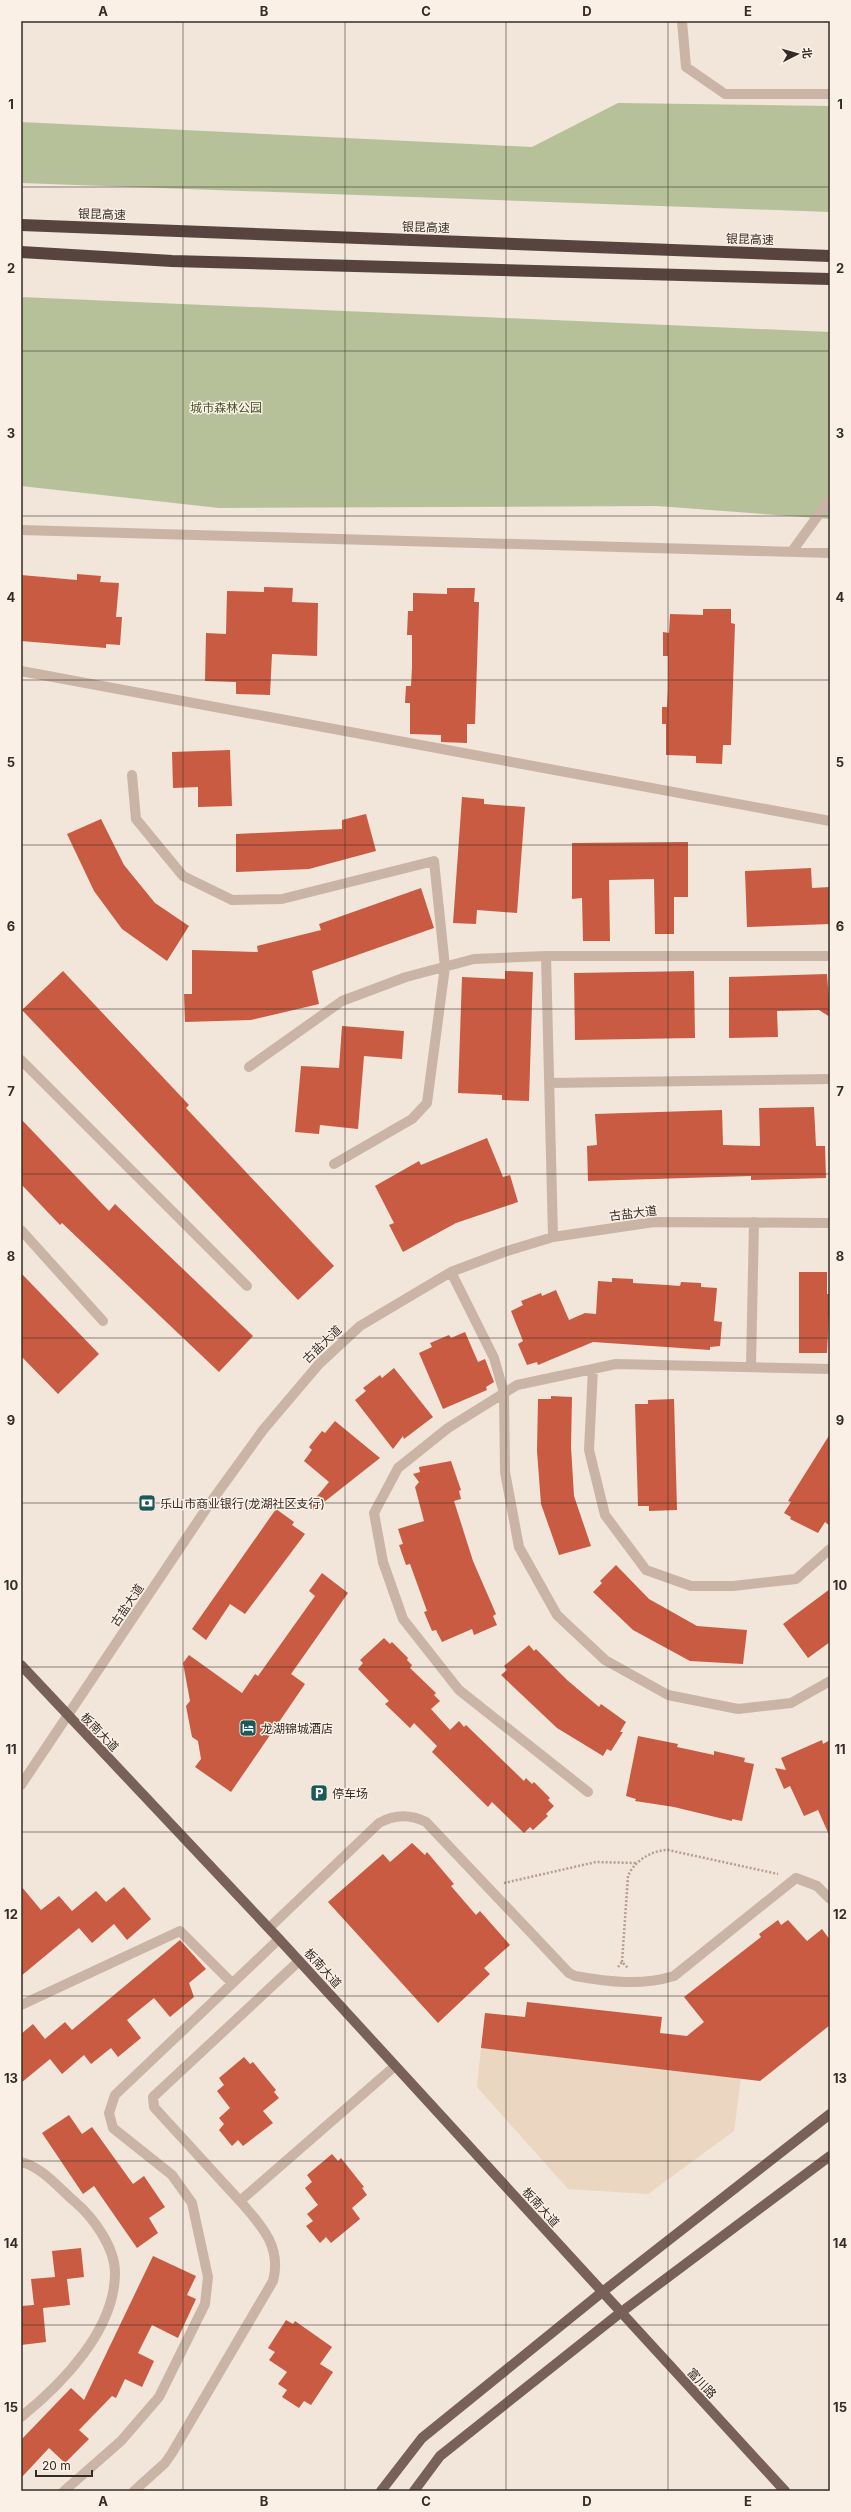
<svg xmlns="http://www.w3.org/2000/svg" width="851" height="2512" viewBox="0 0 851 2512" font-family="Inter,'Noto Sans SC',sans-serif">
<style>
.green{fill:#b6c19a}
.plaza{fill:#ead6c1}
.building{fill:#c85b42}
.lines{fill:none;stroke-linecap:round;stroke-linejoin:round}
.path{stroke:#b69e90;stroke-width:2.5;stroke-dasharray:2 2;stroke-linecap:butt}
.minor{stroke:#cab4a6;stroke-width:10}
.major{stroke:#786158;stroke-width:10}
.highway{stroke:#57443e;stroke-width:12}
.grid{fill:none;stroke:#362b27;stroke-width:1;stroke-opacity:0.55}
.labels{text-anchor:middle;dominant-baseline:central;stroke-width:3;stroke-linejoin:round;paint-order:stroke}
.street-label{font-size:12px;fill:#362b27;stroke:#faf0e6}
.park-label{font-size:12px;fill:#48552a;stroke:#faf0e6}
.poi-label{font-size:12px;fill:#362b27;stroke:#faf0e6;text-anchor:start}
.neatline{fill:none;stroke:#362b27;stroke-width:1.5}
.grid-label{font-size:13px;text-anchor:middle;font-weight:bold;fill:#362b27}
</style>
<rect width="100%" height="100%" fill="#f2e5da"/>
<path class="green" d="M618,103L830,106V212L21,183V122L532,147Z
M21,297L830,332V519L657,506L219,508L21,486Z"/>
<path class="plaza" d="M481,2048L741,2078L734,2131L648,2194L568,2189L477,2087Z"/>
<path class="building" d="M77,574L101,576L100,582L119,583L116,617H122L120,645L106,644V648L21,641V575L77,580Z
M264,587L293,588L292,602L318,603L317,656L272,654L270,695L236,694V682L205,681L206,633L226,634L227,591L264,592Z
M447,588H475L474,602H479L475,724H467V743L441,742V735L410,734V703H405L406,686H411L412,667V635H407L408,611H413V593L447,594Z
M703,609H731V623L735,624L731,745H723L722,764L696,763V756L666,755V724H662V707H667L668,689V656H663V632L669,633L670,614L703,615Z
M230,750L232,806L198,807V787L173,788L172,752Z
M462,797L484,799V804L525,807L517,913L477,910L476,924L453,923Z
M366,814L376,851L309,869L236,872V834L342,829V820Z
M101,819L124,865L155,903L189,926L167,961L122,929L94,891L67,834Z
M688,842V897H674V934H655L654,879L609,880L610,941H583L582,898L572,899V843Z
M811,868L812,888L830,887V924L747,927L745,871Z
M421,888L434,928L312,971L319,1004L251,1020L185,1022L184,994H192V950L258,952L257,946L321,930L319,924Z
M63,971L189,1105L186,1108L334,1266L298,1300L22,1010Z
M505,971L533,972L529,1101L502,1100V1095L458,1093L462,977L505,979Z
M694,971L695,1038L575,1040L574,973Z
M827,974L830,1017L819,1010L777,1011L778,1037L729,1038V977Z
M342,1026L404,1031L402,1059L364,1056L358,1129L320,1125L319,1134L295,1132L301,1066L339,1068Z
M814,1107L816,1146H825L826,1178L751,1180V1176L588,1181L587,1146L597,1145L595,1114L722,1110L723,1145L760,1146L759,1108Z
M21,1119L109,1211L115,1204L253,1336L219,1372L62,1223L60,1225L21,1184Z
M487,1138L503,1177L510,1175L518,1202L456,1223L403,1252L389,1225L394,1223L375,1186L419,1161L421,1165Z
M799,1272H827V1294H830L827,1353H799Z
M21,1273L99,1354L58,1394L21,1356Z
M612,1278L633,1279V1283L667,1285L680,1286L681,1282L701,1283V1287L717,1288L714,1321L722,1322L720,1346L710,1347V1350L593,1342L538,1365L537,1362L527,1365L518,1344L523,1341L511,1311L523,1305L521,1301L541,1293L542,1296L556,1290L569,1320L585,1313L596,1314L598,1281L612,1282Z
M465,1332L478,1362L485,1359L494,1382L486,1387L487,1390L443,1409L419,1353L432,1347L430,1343L449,1335L451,1338Z
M394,1368L433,1417L404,1439L403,1436L393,1449L355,1400L366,1391L363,1388L380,1375L382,1378Z
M551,1396L572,1397L571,1447L574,1496L591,1546L559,1555L541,1504L537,1451L538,1399H551Z
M674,1399L677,1510L649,1511V1506H638L635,1404H648V1400Z
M335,1421L380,1458L314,1510L309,1506L329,1482L304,1461L312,1450L309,1447L322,1431L325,1433Z
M830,1434V1526L825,1522L818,1533L790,1519L791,1517L784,1513L791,1502L788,1501Z
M451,1461L461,1490L459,1491L461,1499L454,1501L473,1561L496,1614L493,1616L497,1625L474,1635L472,1629L442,1642L436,1630L432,1631L424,1612L427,1611L410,1564L406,1565L399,1545L403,1544L398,1529L424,1521L415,1487L419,1482L413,1474L420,1472L419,1467Z
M276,1509L294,1522L292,1525L305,1534L245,1614L230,1604L206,1640L192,1629Z
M616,1565L649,1599L697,1626L747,1630L743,1664L690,1661L633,1630L593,1592L602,1583L600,1581Z
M322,1573L348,1593L291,1674L305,1684L231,1792L195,1767L201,1759L198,1741L192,1737L186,1706L190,1701L183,1663L189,1655L242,1693L255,1674L258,1676L315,1596L309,1591Z
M830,1589V1642L808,1658L783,1624Z
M384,1638L390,1644L392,1642L408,1658L407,1660L412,1665L410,1668L436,1693L434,1695L440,1701L431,1709L450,1730L459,1721L464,1727L466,1725L524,1781L526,1778L532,1784L534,1782L550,1798L548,1800L554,1806L546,1814L548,1816L533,1830L530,1827L524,1833L492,1802L488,1807L432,1752L437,1746L414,1723L410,1728L385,1704L389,1701L358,1669L363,1663L360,1660Z
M529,1645L534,1651L536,1649L567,1680L599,1707L601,1704L626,1722L620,1732H623L611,1751L607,1749L603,1756L557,1728L501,1675L507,1670L504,1666Z
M638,1736L678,1744L677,1747L714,1755V1751L745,1758L744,1762L754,1764L742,1821L732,1819V1821L674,1807L635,1801L636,1799L626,1796Z
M822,1740L823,1744L830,1740V1837L818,1810L804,1816L790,1786L784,1789L775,1768L786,1770L781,1758Z
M412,1843L425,1855L427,1852L454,1884L451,1886L476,1915L480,1911L510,1945L484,1968L490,1974L438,2023L328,1902L383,1854L390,1862Z
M21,1886L41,1910L59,1896L72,1911L96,1891L106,1902L124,1887L151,1919L127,1940L114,1924L92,1943L79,1928L21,1976Z
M778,1920L781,1925L788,1920L807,1941L822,1929L830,1940V2025L760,2081L481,2048L485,2013L525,2017L527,2002L662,2017L660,2033L687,2036L704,2022L684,1997L761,1937L759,1934Z
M180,1940L206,1969L189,1983L194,1997L170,2017L154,1998L127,2020L141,2038L118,2057L111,2048L91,2064L84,2055L62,2074L50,2059L21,2083V2034L33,2024L45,2039L65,2022L72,2030Z
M244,2057L250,2064L253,2062L276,2090L274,2092L279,2098L263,2111L273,2123L243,2146L238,2140L232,2146L219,2130L224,2124L219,2118L230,2108L217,2091L224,2085L219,2078Z
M69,2115L82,2134L92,2127L133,2184L144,2176L165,2207L149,2218L158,2233L137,2248L94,2186L83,2194L42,2133Z
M332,2154L338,2161L341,2158L364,2187L362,2188L367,2195L352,2208L360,2219L331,2243L326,2237L320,2243L306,2226L313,2221L307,2214L318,2205L305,2188L312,2182L307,2175Z
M81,2248L84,2277L67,2279L70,2305L43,2308L46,2342L21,2345V2306L34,2305L31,2279L55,2277L52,2251Z
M153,2256L196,2276L187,2295L196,2299L178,2338L152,2325L138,2353L154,2361L142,2387L125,2379L116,2398L112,2396L79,2430L89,2439L65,2463L49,2448L21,2478V2440L71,2388L84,2400Z
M286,2320L293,2324L295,2321L332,2347L320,2364L333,2372L311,2405L304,2401L299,2408L282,2397L287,2390L278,2384L287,2372L269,2360L275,2352L268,2348Z"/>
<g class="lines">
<path class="path" d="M504,1883L596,1862L636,1863
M622,1962L628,1876C634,1861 652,1850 668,1850L778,1874
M618,1967L622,1962L628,1968"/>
<path class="minor" d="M682,21L686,67L725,94H830
M21,530L830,553
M793,550L830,499
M21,671L830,821
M132,775L136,819L183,876L232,900L282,899L434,861L445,967L427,1103L412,1119L334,1164
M21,1060L247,1286
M249,1067L342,1001L406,977L474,959L546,956
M550,1083L830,1079
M21,1230L103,1321
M553,1237L546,956H830
M451,1272L494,1358L504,1393L505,1472L519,1547L557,1615L605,1660L668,1695L738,1709L791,1703L830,1681
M751,1366L754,1222
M593,1369L589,1450L605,1515L646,1570L691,1586H733L796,1579L830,1549
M21,1785L208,1506L263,1430L319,1364L360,1326L451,1272L504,1252L553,1237L654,1222L830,1223
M588,1792L459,1690L403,1619L383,1562L374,1513L398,1468L448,1428L517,1385L616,1364L830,1369
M269,1928L379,1823C395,1814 410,1814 426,1822L569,1973L575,1976C609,1982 641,1986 674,1976L796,1878L817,1886L830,1899
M21,2005L180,1931L231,1982
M21,2162C42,2167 58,2187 74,2201C93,2217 115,2247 115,2273C115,2330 62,2384 21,2417
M240,2201L154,2107L153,2097L299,1961
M64,2491L121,2441L159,2397L205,2304L208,2277L192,2203L172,2175L113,2128L109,2113L115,2095L279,1939
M134,2491L165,2463L172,2453L273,2281C282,2247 262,2226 240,2201L395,2066"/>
<path class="major" d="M21,1665L279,1939L785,2491
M381,2491L422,2438L601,2293L830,2114
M414,2491L440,2456L620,2313L830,2156"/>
<path class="highway" d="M21,225L830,256
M21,252L172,261L830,279"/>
</g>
<path class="grid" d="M183,21V2491M345,21V2491M506,21V2491M668,21V2491M21,187H830M21,351H830M21,516H830M21,680H830M21,845H830M21,1009H830M21,1174H830M21,1338H830M21,1503H830M21,1667H830M21,1832H830M21,1996H830M21,2161H830M21,2325H830"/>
<defs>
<g id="bank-square" transform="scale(0.9)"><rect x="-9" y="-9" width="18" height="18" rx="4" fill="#1c5858" stroke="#faf0e6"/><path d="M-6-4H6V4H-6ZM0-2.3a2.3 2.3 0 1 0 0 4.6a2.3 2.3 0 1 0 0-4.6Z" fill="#fff"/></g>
<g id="hotel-square" transform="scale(0.9)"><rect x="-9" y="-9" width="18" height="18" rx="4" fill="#1c5858" stroke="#faf0e6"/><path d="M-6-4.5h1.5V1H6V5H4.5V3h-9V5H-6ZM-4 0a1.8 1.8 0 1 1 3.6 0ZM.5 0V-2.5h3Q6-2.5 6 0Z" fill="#fff"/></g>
<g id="parking-square" transform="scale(0.9)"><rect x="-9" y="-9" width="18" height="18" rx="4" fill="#1c5858" stroke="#faf0e6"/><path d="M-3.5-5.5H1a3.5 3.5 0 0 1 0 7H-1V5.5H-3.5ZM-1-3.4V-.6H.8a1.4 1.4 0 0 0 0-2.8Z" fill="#fff"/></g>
</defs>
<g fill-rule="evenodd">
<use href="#bank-square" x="147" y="1503"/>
<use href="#hotel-square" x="248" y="1728"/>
<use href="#parking-square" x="319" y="1793"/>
</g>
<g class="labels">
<g class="street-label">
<text transform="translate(102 214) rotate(2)">银昆高速</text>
<text transform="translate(426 227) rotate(2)">银昆高速</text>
<text transform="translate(750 239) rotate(2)">银昆高速</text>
<text transform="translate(633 1213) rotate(-7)">古盐大道</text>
<text transform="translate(322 1344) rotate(-44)">古盐大道</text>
<text transform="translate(127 1605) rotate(-56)">古盐大道</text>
<text transform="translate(100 1732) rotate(46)">板南大道</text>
<text transform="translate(323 1968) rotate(48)">板南大道</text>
<text transform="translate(541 2207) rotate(48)">板南大道</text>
<text transform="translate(702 2383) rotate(47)">富川路</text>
</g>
<g class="park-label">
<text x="226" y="407">城市森林公园</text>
</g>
<g class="poi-label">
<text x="160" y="1503">乐山市商业银行(龙湖社区支行)</text>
<text x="261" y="1728">龙湖锦城酒店</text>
<text x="332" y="1793">停车场</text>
</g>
</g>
<rect width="851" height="2512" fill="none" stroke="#faf0e6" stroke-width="44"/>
<g transform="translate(797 54) rotate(84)" stroke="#faf0e6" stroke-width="3" paint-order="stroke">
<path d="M0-3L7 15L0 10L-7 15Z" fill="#362b27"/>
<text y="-6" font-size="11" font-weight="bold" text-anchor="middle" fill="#362b27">北</text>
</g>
<path d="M36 2470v6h56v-6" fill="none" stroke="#362b27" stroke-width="2"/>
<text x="42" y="2470" font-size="12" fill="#362b27" stroke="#faf0e6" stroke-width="3" paint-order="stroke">20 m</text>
<rect x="22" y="22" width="807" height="2468" class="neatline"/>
<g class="grid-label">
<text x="103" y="16">A</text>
<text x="264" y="16">B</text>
<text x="426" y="16">C</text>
<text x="587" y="16">D</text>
<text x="748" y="16">E</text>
<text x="11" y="109">1</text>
<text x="840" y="109">1</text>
<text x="11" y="273">2</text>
<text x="840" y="273">2</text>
<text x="11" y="438">3</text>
<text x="840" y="438">3</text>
<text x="11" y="602">4</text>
<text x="840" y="602">4</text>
<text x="11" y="767">5</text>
<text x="840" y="767">5</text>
<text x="11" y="931">6</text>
<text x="840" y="931">6</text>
<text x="11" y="1096">7</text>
<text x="840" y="1096">7</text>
<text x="11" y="1261">8</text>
<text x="840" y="1261">8</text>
<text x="11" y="1425">9</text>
<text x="840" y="1425">9</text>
<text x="11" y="1590">10</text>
<text x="840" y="1590">10</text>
<text x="11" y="1754">11</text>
<text x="840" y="1754">11</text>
<text x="11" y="1919">12</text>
<text x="840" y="1919">12</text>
<text x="11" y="2083">13</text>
<text x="840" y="2083">13</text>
<text x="11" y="2248">14</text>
<text x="840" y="2248">14</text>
<text x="11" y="2412">15</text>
<text x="840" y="2412">15</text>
<text x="103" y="2506">A</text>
<text x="264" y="2506">B</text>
<text x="426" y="2506">C</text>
<text x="587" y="2506">D</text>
<text x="748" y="2506">E</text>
</g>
</svg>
